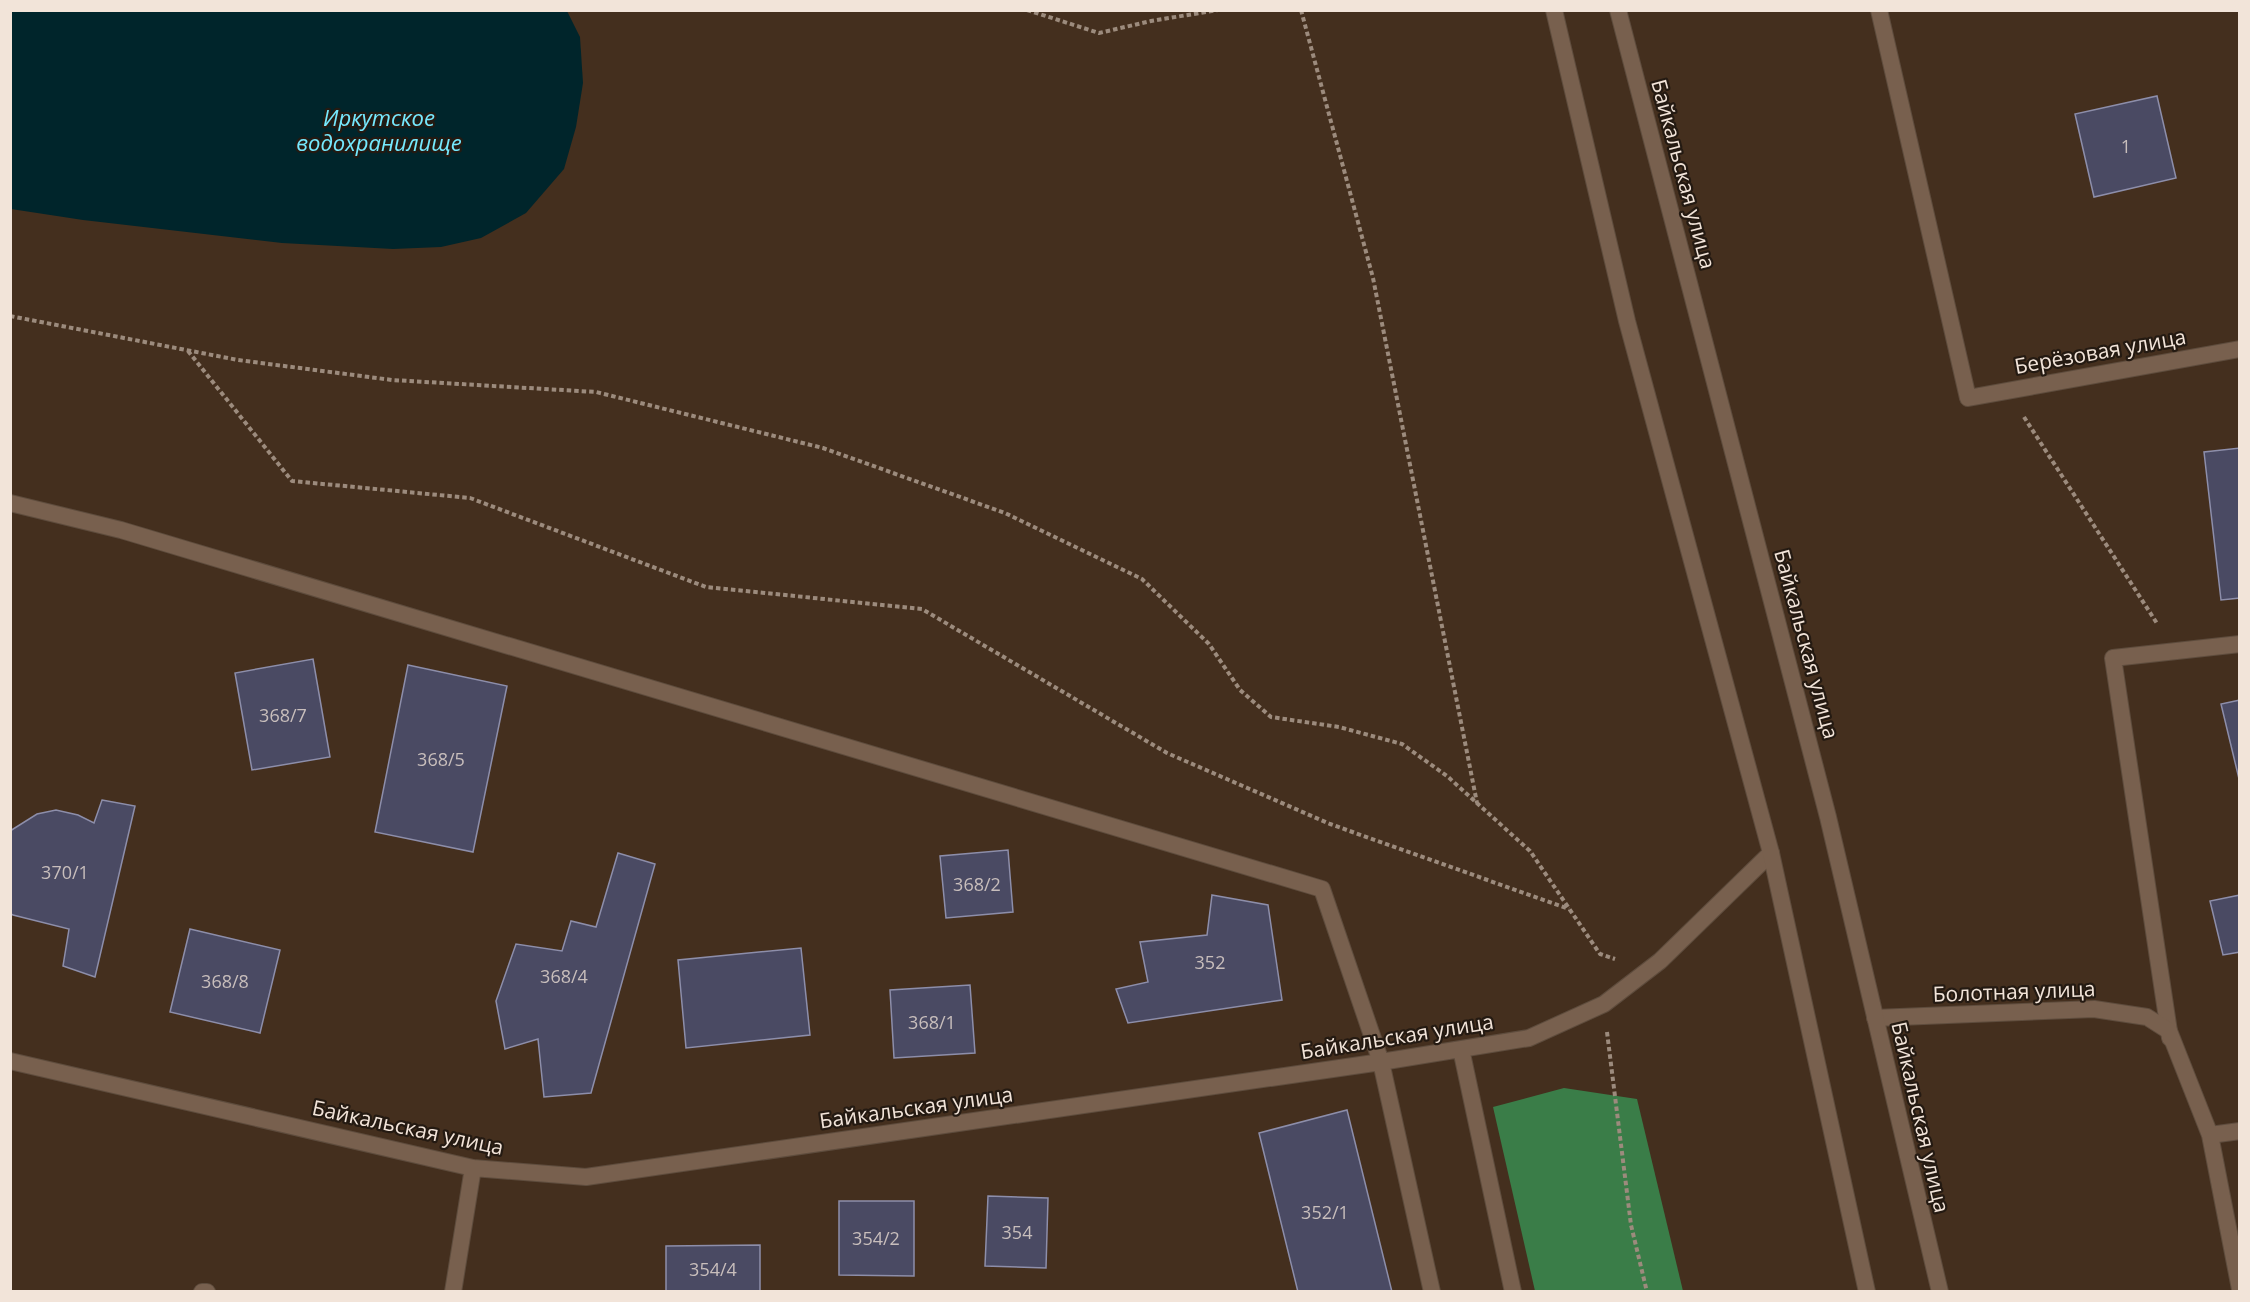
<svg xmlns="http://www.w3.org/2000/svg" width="2250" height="1302" viewBox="0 0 2250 1302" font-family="'Open Sans',sans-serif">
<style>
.forest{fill:#3a7d48}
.water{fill:#00252b}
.building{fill:#4a4a63;stroke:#8d8eaa;stroke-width:1.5}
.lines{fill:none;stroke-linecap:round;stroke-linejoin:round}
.service-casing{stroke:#5e4c3d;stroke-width:18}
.minor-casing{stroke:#5e4c3d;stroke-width:18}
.secondary-casing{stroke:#5e4c3d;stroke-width:18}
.path{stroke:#9c8b7d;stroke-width:4;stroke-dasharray:4.5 3;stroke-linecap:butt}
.service{stroke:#78604e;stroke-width:16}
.minor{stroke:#78604e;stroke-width:16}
.secondary{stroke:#78604e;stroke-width:16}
.labels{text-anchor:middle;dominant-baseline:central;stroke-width:4.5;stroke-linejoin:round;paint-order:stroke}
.number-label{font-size:18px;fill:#c8bebc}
.street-label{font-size:21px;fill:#f2e4d9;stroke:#241a12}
.water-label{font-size:22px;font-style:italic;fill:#75e9fe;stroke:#241a12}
</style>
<rect width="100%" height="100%" fill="#442f1e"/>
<path class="forest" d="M1564,1088L1637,1099L1683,1291H1535L1493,1107Z"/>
<path class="water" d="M10,11H567L580,37L583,83L576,127L564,169L526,213L481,238L441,247L393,249L282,243L83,220L11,209Z"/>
<path class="building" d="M2157,96L2176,178L2094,197L2075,114Z
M2240,448V598L2221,600L2204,452Z
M313,659L330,757L252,770L235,673Z
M408,665L507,686L473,852L375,832Z
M2240,700V783L2221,704Z
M102,800L135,806L95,977L63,966L69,929L13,915L10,913V831L37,814L56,810L78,815L94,823Z
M1008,850L1013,912L946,918L940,856Z
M618,853L655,864L591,1093L544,1097L538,1039L505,1049L496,1001L516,944L562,951L571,921L596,927Z
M1212,895L1268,905L1282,1000L1128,1023L1116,989L1148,982L1140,942L1207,935Z
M2240,895V952L2223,955L2210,901Z
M190,929L280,950L260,1033L170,1012Z
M801,948L810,1035L686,1048L678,960Z
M970,985L975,1053L894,1058L890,990Z
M1347,1110L1392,1292H1298L1259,1133Z
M988,1196L1048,1198L1046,1268L985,1266Z
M839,1201H914V1276L839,1275Z
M760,1245V1292H666V1246Z"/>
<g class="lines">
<g class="service-casing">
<path id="service" d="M10,503L121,530L1322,889L1381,1062L1432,1292
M2170,1038L2113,658L2240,644
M1461,1049L1513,1292
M10,1061L473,1168L586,1177L1381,1062L1529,1038L1604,1004L1660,961L1771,853
M202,1292H207
M453,1292L473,1168"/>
</g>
<g class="minor-casing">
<path id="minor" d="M1879,10L1968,398L2240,349
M1875,1018L2094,1009L2147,1017L2169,1031L2210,1135L2240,1289
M2210,1135L2240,1131"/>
</g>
<g class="secondary-casing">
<path id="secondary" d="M1554,10L1627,321L1771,853L1867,1292
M1618,10L1828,817L1940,1292"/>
</g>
<path class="path" d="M1027,10L1099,33L1151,21L1218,10
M1301,10L1373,278L1477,803
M10,316L238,360L392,380L596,392L823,448L1005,513L1142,579L1209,644L1240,690L1271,717L1339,727L1402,744L1447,776L1530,851L1600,954L1615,959
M188,351L292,481L470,498L706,587L922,609L1167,753L1330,824L1569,909
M2024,417L2158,625
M1607,1032L1631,1225L1647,1292"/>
<use href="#service" class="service"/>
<use href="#minor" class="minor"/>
<use href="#secondary" class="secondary"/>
</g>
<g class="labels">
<g class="number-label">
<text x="2126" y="146">1</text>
<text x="283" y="715">368/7</text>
<text x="441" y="759">368/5</text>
<text x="65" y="872">370/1</text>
<text x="977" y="884">368/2</text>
<text x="1210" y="962">352</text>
<text x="564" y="976">368/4</text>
<text x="225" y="981">368/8</text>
<text x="932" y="1022">368/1</text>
<text x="1325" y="1212">352/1</text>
<text x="1017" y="1232">354</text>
<text x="876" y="1238">354/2</text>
<text x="713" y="1269">354/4</text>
</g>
<g class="street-label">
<text transform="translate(1684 174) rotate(75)">Байкальская улица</text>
<text transform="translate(2100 351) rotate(-10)">Берёзовая улица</text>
<text transform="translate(1807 644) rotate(75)">Байкальская улица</text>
<text transform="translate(2014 991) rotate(-2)">Болотная улица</text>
<text transform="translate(1397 1036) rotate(-9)">Байкальская улица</text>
<text transform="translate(916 1107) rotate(-8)">Байкальская улица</text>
<text transform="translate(1921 1117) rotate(77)">Байкальская улица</text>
<text transform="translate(408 1127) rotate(12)">Байкальская улица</text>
</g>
<g class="water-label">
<text x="379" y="117">Иркутское<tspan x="379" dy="25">водохранилище</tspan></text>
</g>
</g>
<rect width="2250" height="1302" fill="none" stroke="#f2e4d9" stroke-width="24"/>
</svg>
